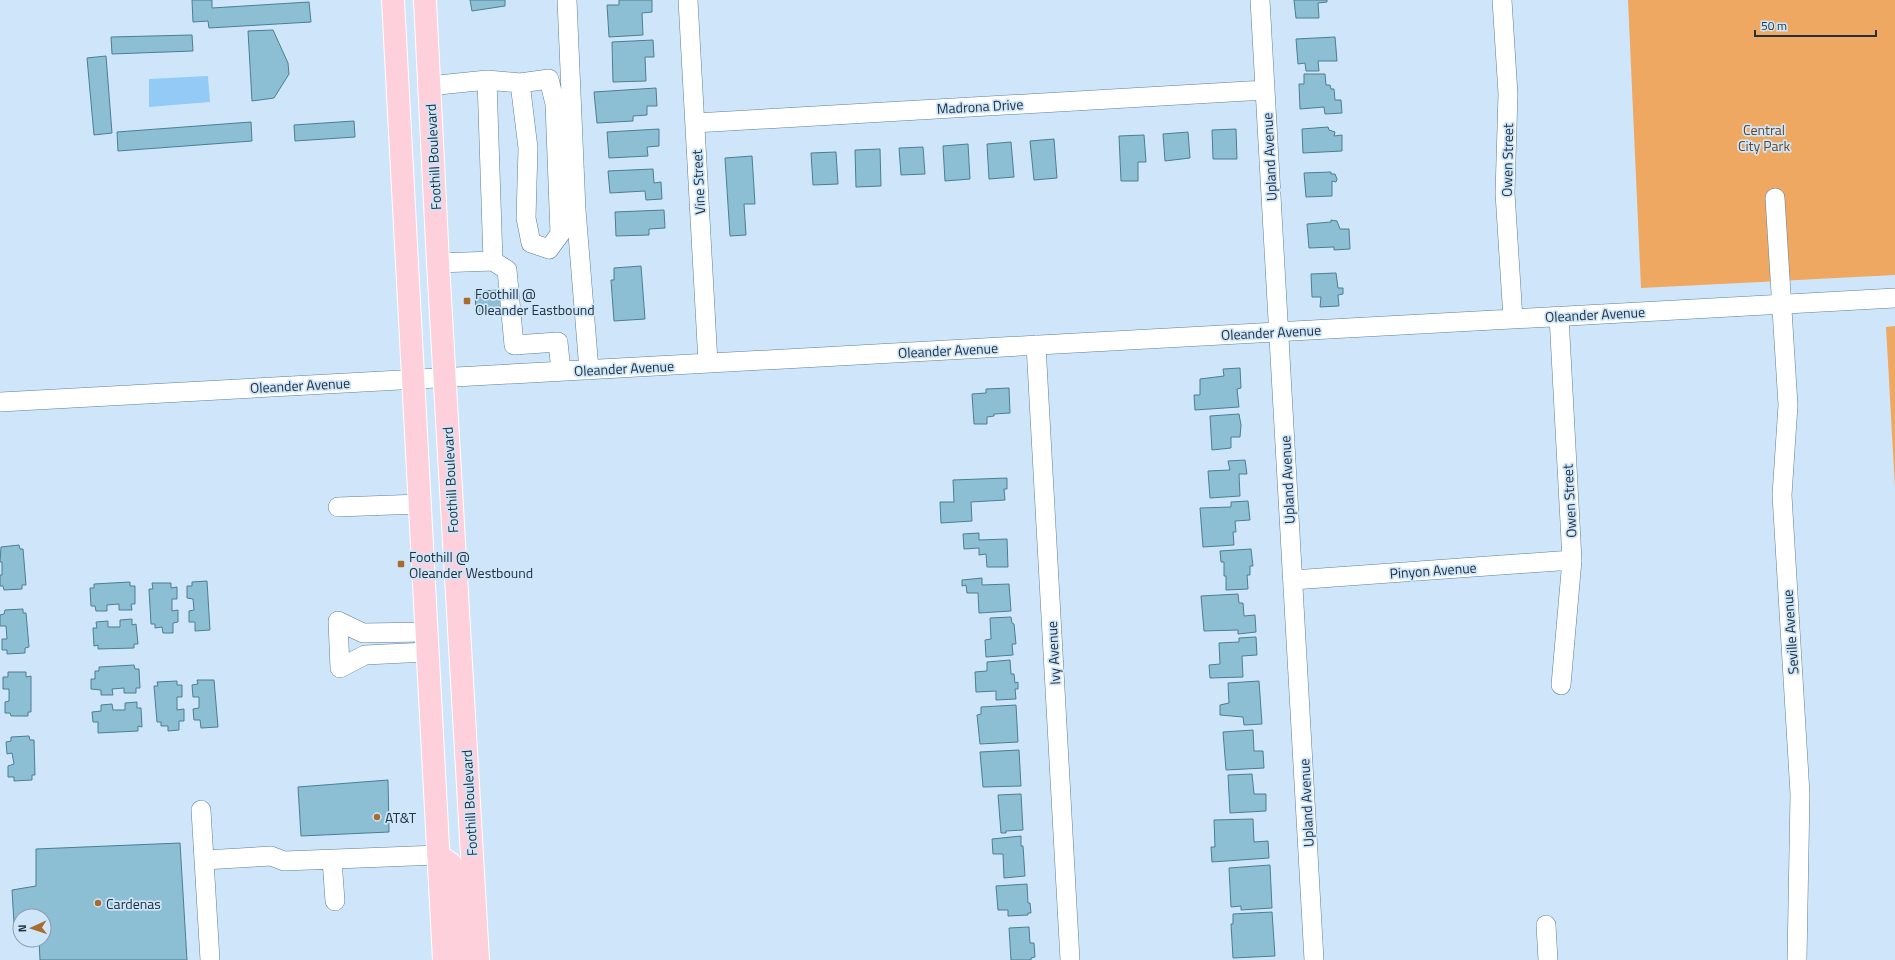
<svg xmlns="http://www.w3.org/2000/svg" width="1895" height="960" viewBox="0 0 1895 960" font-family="'Titillium Web',sans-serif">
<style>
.green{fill:#efa862}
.water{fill:#94caf6}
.building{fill:#8cbfd3;stroke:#4c7e90}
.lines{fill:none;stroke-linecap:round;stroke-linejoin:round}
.minor-casing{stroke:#5b7f9d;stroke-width:20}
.major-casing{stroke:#fff;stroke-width:24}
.minor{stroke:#fff;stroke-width:19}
.major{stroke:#fed0db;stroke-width:22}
.poi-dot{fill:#a86c2f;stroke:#cfe6fa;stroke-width:1.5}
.labels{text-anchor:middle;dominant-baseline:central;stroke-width:3.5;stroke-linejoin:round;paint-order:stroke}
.street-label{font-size:14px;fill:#21313d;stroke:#cfe6fa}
.park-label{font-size:14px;fill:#684624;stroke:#cfe6fa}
.poi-label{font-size:14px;fill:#21313d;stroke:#cfe6fa;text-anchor:start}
</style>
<rect width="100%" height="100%" fill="#cfe6fa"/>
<path class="green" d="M1628,0H1895V275L1641,288Z
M1895,326V488L1886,327Z"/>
<path class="water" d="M208,76L210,102L149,107V79Z"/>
<path class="building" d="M192,0H212V8L309,2L311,22L209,28L208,21L193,22Z
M470,0H505V6L472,11Z
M619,0H652V12L642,13L643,35L609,37L607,5H619Z
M1294,0H1327V2L1318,3L1319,18H1296Z
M273,30L288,63L289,74L274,98L252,101L248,31Z
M192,35L193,51L112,54L111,37Z
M1335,37L1337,61H1318L1319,71H1306L1305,63L1298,64L1296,39Z
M653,40L654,57H645L646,81L613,82L612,42Z
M106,56L112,133L94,135L87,58Z
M1304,74H1325L1326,85H1330L1331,89H1334L1335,100H1341L1342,113L1325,114L1324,107L1300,109L1299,84H1304Z
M656,88L657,106H647V115L633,116V121L597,123L594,92Z
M354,121L355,137L295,141L294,125Z
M251,122L252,141L118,151L117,132Z
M1328,127L1329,130L1335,132L1334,136L1342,135V151L1303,153L1302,129Z
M659,129V146L647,147L648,156L609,158L607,132Z
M1236,129L1237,159H1213L1212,130Z
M1188,132L1190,158L1165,161L1163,134Z
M1144,135L1146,162H1138V181H1121L1119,136Z
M1054,139L1057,178L1034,180L1030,141Z
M1011,142L1014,177L989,179L987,144Z
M968,144L970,179L945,181L943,146Z
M923,147L925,174L901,175L899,148Z
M880,149L881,186L856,187L855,150Z
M836,152L838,184L813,185L811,153Z
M752,156L755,204H744L746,235L730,236L725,158Z
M653,169L654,183L661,182L662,199L646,200L645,191L610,193L608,171Z
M1331,172V174H1335L1337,179L1336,182L1332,181V196L1306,197L1304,173Z
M664,210L665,228L649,229V235L616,236L615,212Z
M1331,220L1337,221L1340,229H1349L1350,249L1334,250V247L1309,248L1307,224L1331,222Z
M641,266L645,319L614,321L611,280H614V268Z
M1336,273L1338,288H1343V294L1338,295L1339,306L1320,307L1321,297H1312L1311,274Z
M503,290L505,312L476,314L475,291Z
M1240,368L1241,388L1237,389L1239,407L1195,410L1194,395H1200V379L1224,376L1223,369Z
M1009,388L1010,413L994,414V416L987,417V424H974L972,394L986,393V389Z
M1239,414L1241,425L1240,437H1231V448L1212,450L1210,416Z
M1245,460L1247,474H1239L1240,496L1210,498L1208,471L1230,470L1228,461Z
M1007,478V489H1004L1005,500L971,502L972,521L941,523L940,502H954L953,480Z
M1248,501L1250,520L1235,521L1236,532H1233L1234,545L1203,547L1200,508L1231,507V502Z
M979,533V540L1007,539L1008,567H987L986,554L979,555V548L964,549L963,534Z
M19,545L20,549H23L26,585H22V589L4,590L3,586H0V575H2V562H0L1,547Z
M1251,549L1253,566H1250V575H1247L1248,589L1226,590V576H1224V562H1221L1220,551Z
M982,578V585L1009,584L1011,611L979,613L978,593H967L966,585L962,586V580Z
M207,581L210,630L195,631V622H189V611L194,610L193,599L187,598V586H192V582Z
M130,582V586H135V604H131L132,610H119V604L107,605V611H96L95,606H91L90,588H94V584Z
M152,583H171V588L177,587V599H172V611L178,610V622L173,623V633H163L162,627L155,628V624H151L149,589H153Z
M1238,594L1239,603H1243L1244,616L1255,615L1256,632L1238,634V630L1204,631L1201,596Z
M23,609V613H26L29,647L25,648V653L7,654V650H2V639H7L6,626H0V615L4,614L5,610Z
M1011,617L1012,623L1014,624L1016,644H1012L1013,655L986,657L985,640L991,639L990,618Z
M132,619V625L136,624L138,644H134V648L98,649V645L94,646L93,628H97L96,622L108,621V627H120V620Z
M1256,637L1257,655L1242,656L1243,677L1210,678L1209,665L1220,664L1219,643L1239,642V638Z
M1010,660L1011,674H1014L1015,683L1018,682V689H1015L1016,699L996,700V691L976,692L975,672L987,671V662Z
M134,665L135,669H139L140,688H136V693H124V688L112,689L113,695H101V690L91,689V679H95V671H99V667Z
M8,672H26V677L31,676V712H28V716H11L10,713H5V702L9,701V689H3V677H8Z
M197,680H214L218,727L201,728L200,720H194L193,709L199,708V697H193L192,685L198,684Z
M177,681V685H182V697H177V710L184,709V721H179V730L168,731V726H161V722H157L154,686H158L157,682Z
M1259,681L1262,724L1244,725L1243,717L1220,715V705L1229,703L1228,683Z
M137,702V708H141L142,727L138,726V731L98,733V722H93L92,712L101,711V705L112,704L113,710H125V703Z
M1016,705L1018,742L980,744L977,715L981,714V707Z
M1253,730L1254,751H1263L1264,768L1226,770L1223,732Z
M29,736L30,740H34L35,775H32V780L14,781V777H8V766L14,764L12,753L7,754L6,742L11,741V737Z
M1019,750L1021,786L983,787L980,752Z
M1252,774L1254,794H1266V811L1230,813L1228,775Z
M388,780L389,832L301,836L298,787Z
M1021,794L1023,830L1006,831V833H1001L998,795Z
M1253,819L1254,842L1268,841L1269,858L1212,862L1211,847H1215L1214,820Z
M1021,836V846H1023L1025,876L1004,878L1003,854H993L992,839Z
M180,843L187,960H40L39,940H44V916H20V923H14L12,890L36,886V849Z
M1270,865L1272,908L1241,910V906L1231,907L1229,868Z
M1027,884L1028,903H1030L1031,913H1028V915L1008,916V910H998L996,886Z
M1272,912L1275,956L1233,958L1231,924H1233V914Z
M1029,927L1030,943H1034L1035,957L1031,958V960H1011L1009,928Z"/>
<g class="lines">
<g class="minor-casing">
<path id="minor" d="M567,0L576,210L589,370
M688,0L708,363
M1260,0L1314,960
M1502,0L1508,94L1505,193L1513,319
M487,80L520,83L549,79L555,104L560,234L549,249L531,243L526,218L528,148L520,83
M429,86L487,80L493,261
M695,123L1265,90
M1775,198L1788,405L1782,495L1800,794L1797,960
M438,263L493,261L507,270L514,345L558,342L561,371
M1559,316L1572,560L1561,685
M1036,345L1070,960
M0,402L1895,298
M338,507L420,504
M1293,580L1572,560
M426,632L363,633L338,621L340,668L365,655L427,652
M201,810L210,960
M204,860L271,856L284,861L438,855
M332,860L335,901
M1546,925L1548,960"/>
</g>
<g class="major-casing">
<path id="major" d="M393,0L444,960
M425,0L438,263L478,960
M438,855L451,864L455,875L462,960"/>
</g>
<use href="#minor" class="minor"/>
<use href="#major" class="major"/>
</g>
<g class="poi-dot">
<rect x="463" y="297" width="8" height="8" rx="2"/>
<rect x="397" y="560" width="8" height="8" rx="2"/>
<circle cx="377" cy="817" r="4"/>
<circle cx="98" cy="903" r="4"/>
</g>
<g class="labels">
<g class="street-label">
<text transform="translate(980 106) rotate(-3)">Madrona Drive</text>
<text transform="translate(433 157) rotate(-93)">Foothill Boulevard</text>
<text transform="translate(1269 157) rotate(-93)">Upland Avenue</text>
<text transform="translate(1507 160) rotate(-89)">Owen Street</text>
<text transform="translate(698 182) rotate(-93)">Vine Street</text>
<text transform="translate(1595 314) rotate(-3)">Oleander Avenue</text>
<text transform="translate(1271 332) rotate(-3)">Oleander Avenue</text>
<text transform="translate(948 350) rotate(-3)">Oleander Avenue</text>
<text transform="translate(624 368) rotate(-3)">Oleander Avenue</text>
<text transform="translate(300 385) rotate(-3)">Oleander Avenue</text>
<text transform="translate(450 480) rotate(-93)">Foothill Boulevard</text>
<text transform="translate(1287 480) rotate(-93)">Upland Avenue</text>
<text transform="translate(1569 501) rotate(-93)">Owen Street</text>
<text transform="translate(1433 570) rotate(-4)">Pinyon Avenue</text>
<text transform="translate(1790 632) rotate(-94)">Seville Avenue</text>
<text transform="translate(1053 653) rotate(-93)">Ivy Avenue</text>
<text transform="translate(469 803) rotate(-93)">Foothill Boulevard</text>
<text transform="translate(1306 803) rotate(-93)">Upland Avenue</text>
</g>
<g class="park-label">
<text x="1764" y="129">Central<tspan x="1764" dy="16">City Park</tspan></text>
</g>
<g class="poi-label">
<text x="475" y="293">Foothill @<tspan x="475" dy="16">Oleander Eastbound</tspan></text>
<text x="409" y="556">Foothill @<tspan x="409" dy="16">Oleander Westbound</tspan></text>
<text x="385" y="817">AT&amp;T</text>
<text x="106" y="903">Cardenas</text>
</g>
</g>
<g transform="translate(32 928) rotate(267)"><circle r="19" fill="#cfe6fa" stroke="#899eae"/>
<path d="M0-3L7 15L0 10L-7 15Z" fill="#a86c2f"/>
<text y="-6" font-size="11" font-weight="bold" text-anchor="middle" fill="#21313d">N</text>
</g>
<path d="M1755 30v6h121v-6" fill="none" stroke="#21313d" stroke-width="2"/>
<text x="1761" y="30" font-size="12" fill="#21313d" stroke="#cfe6fa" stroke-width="3" paint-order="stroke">50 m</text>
</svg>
